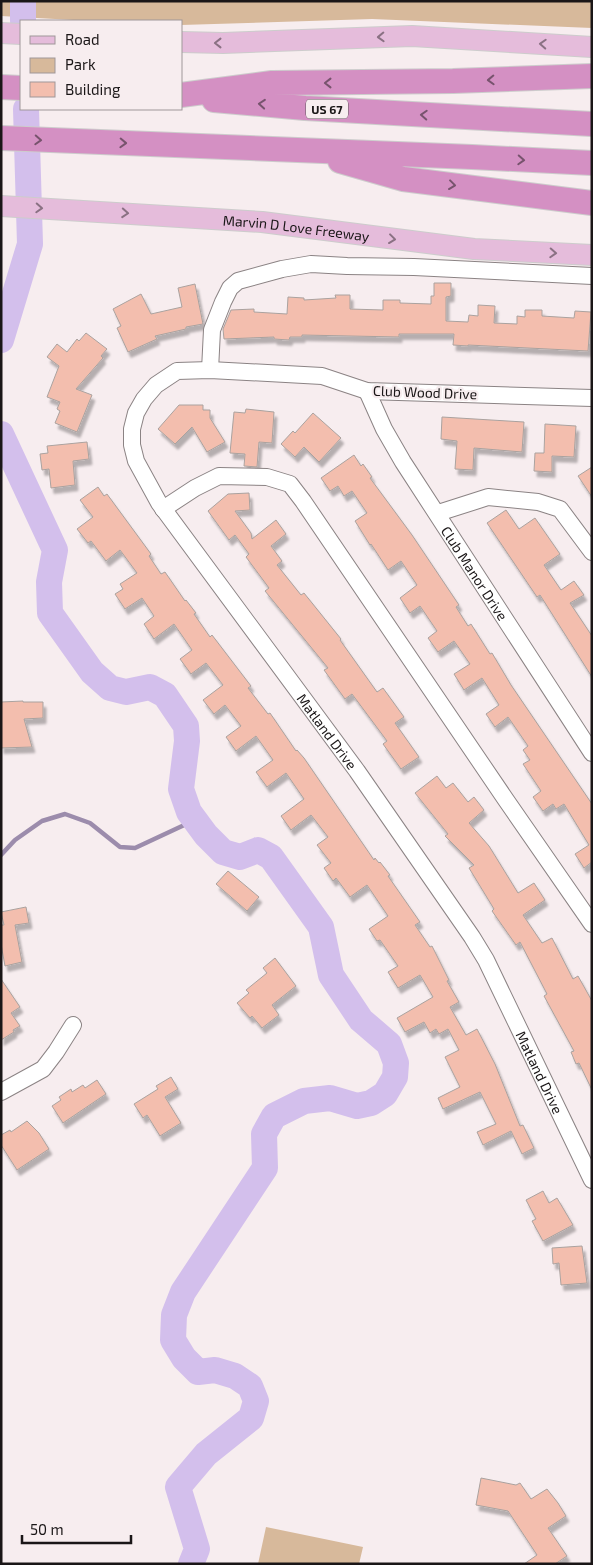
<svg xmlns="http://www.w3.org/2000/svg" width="593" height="1565" viewBox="0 0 593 1565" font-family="'Exo 2',sans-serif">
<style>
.green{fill:#d7b99b}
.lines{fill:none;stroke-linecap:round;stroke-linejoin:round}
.stream{stroke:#9c8cac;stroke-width:4.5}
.river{stroke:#d3bfec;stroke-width:26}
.building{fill:#f3beae;stroke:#aaa29f;filter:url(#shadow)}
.minor-casing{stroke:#8b8384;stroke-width:18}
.major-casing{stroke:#cdcccc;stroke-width:22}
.highway-casing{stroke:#cdcccc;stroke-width:26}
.minor{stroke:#fff;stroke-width:16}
.major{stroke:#e5bcdb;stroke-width:20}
.highway{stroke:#d490c3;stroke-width:24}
.oneway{stroke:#8a7183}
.oneway2{stroke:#77536d}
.labels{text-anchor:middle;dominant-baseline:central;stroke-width:4.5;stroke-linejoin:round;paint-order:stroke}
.shield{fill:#f7edef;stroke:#5c5658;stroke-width:1}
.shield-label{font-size:12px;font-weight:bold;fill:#1a1617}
.street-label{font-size:14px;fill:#1a1617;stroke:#f7edef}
</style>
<defs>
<filter id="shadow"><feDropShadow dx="3" dy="5.5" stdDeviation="1" flood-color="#0004"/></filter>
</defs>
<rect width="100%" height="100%" fill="#f7edef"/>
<path class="green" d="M1,1H592V28L372,19L181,25V21H91L1,16Z
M266,1527L363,1547L359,1564H258Z"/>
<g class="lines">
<path class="stream" d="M1,855L15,840L42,821L65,814L90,823L120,847L135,848L195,820"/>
<path class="river" d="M23,1V21
M1,340L30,244L26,109
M1,434L55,550L49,582L50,613L92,672L110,688L126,692L150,687L165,695L186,726L187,741L181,789L189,812L206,835L223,852L240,857L258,850L271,857L321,927L331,975L361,1020L389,1044L396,1063L395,1077L385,1094L371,1103L357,1106L330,1098L304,1101L274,1116L264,1134L265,1168L183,1292L174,1315L173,1340L184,1358L198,1372L215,1370L235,1376L250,1386L256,1401L251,1418L206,1454L178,1487L197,1549L191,1564"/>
</g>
<path class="building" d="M434,283H451V296L446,297V321L468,322L469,315L478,316V305L495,306L494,323L517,324V316L525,317V310H542V316L574,318L575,311L591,312L588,351L468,345V346L453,345L454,334H399V337L302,335V337H290L289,340L274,339V337L224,339L223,329L231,310L254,309V312L287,314L288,297L304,298V300L336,298L335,295H350V309L383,310V300H400V303L431,304V296H434Z
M195,284L203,324L186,327V329L155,336L157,339L128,352L117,328L121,326L113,309L141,294L151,314L182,307L178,288Z
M86,333L107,349L101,356L103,358L76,389L92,395L77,432L55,423L60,411L57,409L60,402L47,397L59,366L47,357L57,344L67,352L77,339L79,341Z
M179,405H203V410H210V418L225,442L207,452L192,427L175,444L158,429Z
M246,409L274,412L272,443L259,442L257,467L244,466L245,454L230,453L234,412L245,413Z
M313,413L341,438L319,462L304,447L295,457L281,444L293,431L295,433Z
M442,417L524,422L522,452L474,448L473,470L455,469L457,441L441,439Z
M545,424L576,426L574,457L552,456V472L534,471L535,453H544Z
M87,442L89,459L73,461L75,485L51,488L49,469L42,470L40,454L48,453L47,446Z
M354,455L361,466L363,464L372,477L370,478L412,535L459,605L456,607L468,626L471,624L490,654L492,653L511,685L592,804V862L584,868L575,854L589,845L564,804L556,809L553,804L543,811L533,797L541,791L523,764L530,760L523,750L528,746L508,717L495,727L486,714L499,705L482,678L464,690L454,674L470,664L454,641L438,652L428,638L437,631L420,606L410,613L400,598L417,585L401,561L388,570L371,544L370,545L355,521L367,513L352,491L344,496L338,486L330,491L321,478Z
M592,467V497L578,476Z
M98,487L104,496L107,494L151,554L149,556L161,574L165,572L185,601L186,600L196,613L194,614L210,637L212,635L251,686L248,688L268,714L270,713L296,751L297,750L304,758L374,860L375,858L379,863L380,862L390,875L388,876L420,922L415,925L430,947L432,946L449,980L447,981L459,1002L450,1007L466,1035L477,1029L495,1064L520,1126L523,1125L534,1148L522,1154L511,1131L483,1145L477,1132L496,1124L480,1092L443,1109L438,1098L460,1087L445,1057L459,1050L448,1029L439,1034L436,1029L430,1033L424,1022L405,1032L397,1018L433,997L420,975L398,988L388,972L398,966L380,940L377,941L369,929L388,916L367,885L350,897L336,878L333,881L324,868L331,863L317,845L328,837L311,815L291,830L281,816L304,799L286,773L267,787L256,772L273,760L256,736L236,751L226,737L241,726L225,705L214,714L203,700L223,685L206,663L191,674L180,659L192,650L174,624L154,639L144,624L154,616L142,598L125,609L115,594L123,589L120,584L137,573L120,550L106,561L91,541L88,543L77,529L93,517L80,500Z
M249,493L250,510L235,511L251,533L252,539L276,520L286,534L271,546L282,561L277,565L301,595L304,593L341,639L340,640L377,692L383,688L404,717L395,723L419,757L401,769L383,744L387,741L352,694L345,699L324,670L328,668L265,591L269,588L246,557L249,554L235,535L229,540L208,511L228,494Z
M506,510L519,529L535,518L560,554L544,565L561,590L574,581L584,595L570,603L592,636V677L540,595L537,597L487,523Z
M23,701V702H43V718L24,719L32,747L1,748V702Z
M437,776L446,788L453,783L468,802L474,797L484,810L469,823L489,846L518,893L534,883L545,900L523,915L542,943L552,938L573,979L578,976L592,1001V1090L579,1063L576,1064L571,1052L574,1051L544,996L547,994L520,942L516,945L492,911L494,909L469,868L474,865L445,836L448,834L415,793Z
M228,871L259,897L247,911L216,884Z
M26,907L29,923L15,925L22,962L5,966L1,944V925H4L1,912Z
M275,958L296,986L272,1005L279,1015L262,1028L252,1016L250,1018L237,1003L249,993L246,990L267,973L263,968Z
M1,979L20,1007L11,1013L20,1026L13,1030L14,1032L1,1040Z
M171,1077L178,1089L165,1097L181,1123L160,1136L147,1115L143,1118L134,1104L158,1089L156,1086Z
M97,1080L106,1094L63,1123L52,1106L61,1100L59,1097L71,1089L72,1092L83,1085L85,1088Z
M27,1121L39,1133L49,1149L17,1170L1,1145V1135L10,1130L11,1132Z
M543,1191L549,1203L557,1198L573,1225L543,1241L532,1221L536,1219L526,1200Z
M582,1246L587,1283L561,1285L559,1263L553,1264L552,1248Z
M481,1478L516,1485L520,1483L531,1499L547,1489L558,1503L566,1516L548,1528L567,1556L555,1564H524L537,1555L508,1511L476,1505Z"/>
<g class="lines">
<g class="minor-casing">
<g id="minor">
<path d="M210,370L212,330L223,302L230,288L238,281L282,269L311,264L347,266L414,267L592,276"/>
<path id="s1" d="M367,391L384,429L403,462L592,753"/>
<path id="s2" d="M592,398L367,391L322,376L210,370L177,371L156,385L144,399L136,413L132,429V445L136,461L159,503L357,771L472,937L486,960L592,1180"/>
<path d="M163,509L195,488L219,476L267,477L290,484L303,501L506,800L592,924"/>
<path d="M438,513L488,497L538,502L560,509L592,552"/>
<path d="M1,1092L43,1069L56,1052L73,1025"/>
</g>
</g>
<g class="major-casing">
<g id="major">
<path d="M1,33L21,34"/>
<path d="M181,42L223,43L412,36L592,47"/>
<path id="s3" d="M1,206L262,222L474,249L592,255"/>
</g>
</g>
<g class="highway-casing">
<path id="highway" d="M1,87L21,88
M181,95L272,83L453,81L592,76
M214,100L305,108L592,124
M1,138L472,157L592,163
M340,161L403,179L592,203"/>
</g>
<use href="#minor" class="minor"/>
<use href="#major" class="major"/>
<use href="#highway" class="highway"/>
</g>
<defs><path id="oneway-chevron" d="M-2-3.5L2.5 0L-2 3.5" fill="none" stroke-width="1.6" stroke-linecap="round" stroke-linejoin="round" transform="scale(1.25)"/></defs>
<g class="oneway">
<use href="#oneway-chevron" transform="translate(381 37) rotate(178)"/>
<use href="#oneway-chevron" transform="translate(218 43) rotate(180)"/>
<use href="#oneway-chevron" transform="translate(543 44) rotate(-177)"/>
<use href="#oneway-chevron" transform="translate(39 208) rotate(3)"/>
<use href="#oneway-chevron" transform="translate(125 213) rotate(4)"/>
<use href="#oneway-chevron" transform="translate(392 239) rotate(7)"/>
<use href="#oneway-chevron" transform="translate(553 253) rotate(3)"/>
</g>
<g class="oneway2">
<use href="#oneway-chevron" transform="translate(491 80) rotate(178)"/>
<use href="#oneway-chevron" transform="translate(328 83) rotate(180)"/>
<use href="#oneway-chevron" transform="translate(262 104) rotate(-175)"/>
<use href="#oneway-chevron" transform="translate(424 115) rotate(-177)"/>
<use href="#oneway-chevron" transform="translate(38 140) rotate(3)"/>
<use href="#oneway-chevron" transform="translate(123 143) rotate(2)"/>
<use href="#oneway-chevron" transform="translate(521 160) rotate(3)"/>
<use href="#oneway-chevron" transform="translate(452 185) rotate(7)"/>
</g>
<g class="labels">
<rect class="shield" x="306" y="99.5" width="42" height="19" rx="4"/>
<g class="shield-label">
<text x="327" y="109">US 67</text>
</g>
<g class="street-label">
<text stroke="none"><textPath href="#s3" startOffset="296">Marvin D Love Freeway</textPath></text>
<text transform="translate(425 392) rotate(2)">Club Wood Drive</text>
<text stroke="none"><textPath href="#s1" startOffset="212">Club Manor Drive</textPath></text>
<text stroke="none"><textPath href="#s2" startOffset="858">Matland Drive</textPath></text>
<text stroke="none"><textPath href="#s2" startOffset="1261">Matland Drive</textPath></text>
</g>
</g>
<rect width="593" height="1565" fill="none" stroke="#1a1617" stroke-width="5"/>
<rect x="20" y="20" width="162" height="90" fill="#f7edef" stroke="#9f9799"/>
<rect x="30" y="36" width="25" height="8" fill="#e5bcdb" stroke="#9f9799"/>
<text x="65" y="45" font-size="15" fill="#1a1617">Road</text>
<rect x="30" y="58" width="25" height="15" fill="#d7b99b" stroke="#9f9799"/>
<text x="65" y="70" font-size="15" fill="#1a1617">Park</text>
<rect x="30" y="82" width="25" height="15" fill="#f3beae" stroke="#9f9799"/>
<text x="65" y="95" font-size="15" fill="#1a1617">Building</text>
<path d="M22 1535v8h109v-8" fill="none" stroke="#1a1617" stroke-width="2.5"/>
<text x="30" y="1535" font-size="15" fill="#1a1617" stroke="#f7edef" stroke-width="4" paint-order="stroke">50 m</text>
</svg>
